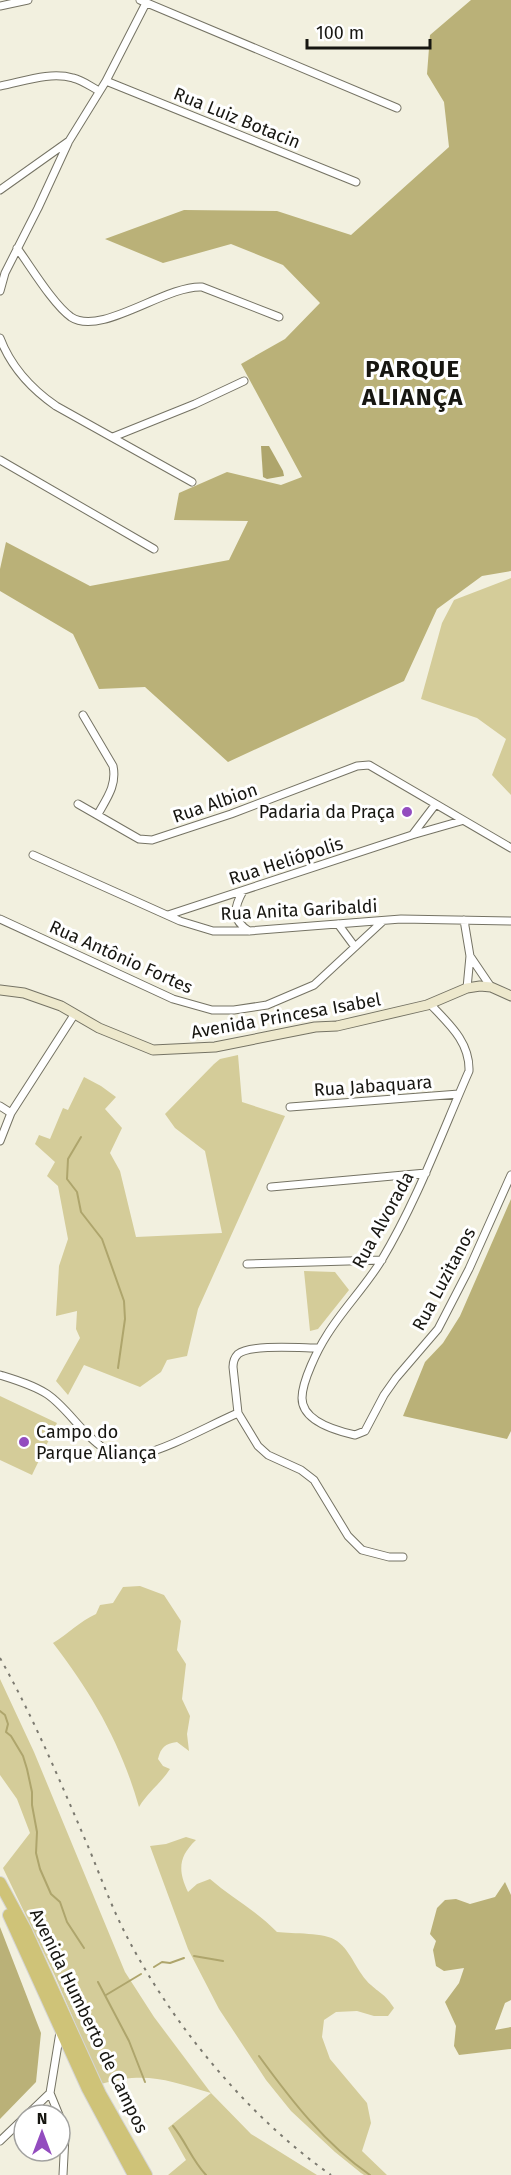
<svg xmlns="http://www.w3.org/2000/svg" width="511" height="2175" viewBox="0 0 511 2175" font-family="'Fira Sans',sans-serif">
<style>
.green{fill:#d4cc99}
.forest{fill:#bab178}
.water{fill:#aea56c}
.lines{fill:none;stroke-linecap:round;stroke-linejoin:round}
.stream{stroke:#aea56c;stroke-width:2}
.minor-casing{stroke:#757364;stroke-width:9}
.secondary-casing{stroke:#757364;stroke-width:11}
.trunk-casing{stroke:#d5d5d4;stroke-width:14}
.minor{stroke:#fff;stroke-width:7}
.secondary{stroke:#ede8cc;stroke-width:9}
.trunk{stroke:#cfc378;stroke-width:12}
.rail{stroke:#7c7a70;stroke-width:2;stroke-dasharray:3 6;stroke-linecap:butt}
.poi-dot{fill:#934cbf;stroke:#fff;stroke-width:2}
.labels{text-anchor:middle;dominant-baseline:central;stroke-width:6;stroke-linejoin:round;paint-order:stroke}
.street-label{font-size:18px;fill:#171611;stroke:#fff}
.poi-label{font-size:18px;fill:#171611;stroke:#fff;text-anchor:end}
.district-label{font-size:24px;font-weight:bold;letter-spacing:1.5px;fill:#171611;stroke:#fff}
</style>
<rect width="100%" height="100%" fill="#f2f0df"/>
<path class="green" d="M511,578V795L492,775L506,739L477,718L421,699L442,623L454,600Z
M238,1055L242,1102L285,1116L198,1309L187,1356L167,1360L161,1372L140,1387L84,1365L68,1395L56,1381L80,1338L76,1329L77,1311L56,1316L59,1266L68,1239L58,1186L47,1176L55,1162L35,1144L39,1135L50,1139L63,1108L68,1110L84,1077L101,1086L116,1097L105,1109L122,1128L110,1153L120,1171L136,1237L222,1233L205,1151L175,1128L165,1114L214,1064L220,1059Z
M304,1271L335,1272L349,1290L318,1329L310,1331Z
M0,1396L57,1423L32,1475L0,1460Z
M140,1586L164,1595L181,1621L177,1650L186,1664L182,1699L190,1716L187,1734L189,1751L177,1742C165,1744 161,1747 158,1759L163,1766L170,1769C161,1783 148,1792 139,1807C121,1744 93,1695 53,1643C68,1634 80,1621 96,1614L100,1605L113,1603L123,1587Z
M0,1679L34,1752L125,1972L154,2017L211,2093L251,2134L317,2175H168L186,2160L168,2128L211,2093C167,2080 146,2071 101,2084L55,1976L3,1868L30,1833L17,1799L0,1775Z
M186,1837L196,1840C178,1857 178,1871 188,1892L197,1884L210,1879C232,1898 257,1911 277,1932C293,1934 325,1932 337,1941C352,1952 357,1973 371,1985C382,1995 385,1994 394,2008L388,2016H374L357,2011L336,2012L324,2020L322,2037L330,2059L367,2103L371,2123L362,2151L387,2175H364L361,2173L335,2152L291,2111L266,2080L219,2009L188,1949L150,1846L166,1844Z"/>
<path class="forest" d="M471,0H511V571L482,576L437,609L404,681L228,762L145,687L99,689L73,634L0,591V569L6,542L90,586L229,560L248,521L174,520L179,493L227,472L281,485L302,477L241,364L285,339L320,303L283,265L231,244L163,263L105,239L184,210L277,211L351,235L449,147L444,102L427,74L430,35Z
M511,1199V1431L507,1439L403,1416L425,1362L443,1343L460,1316Z
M505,1882L511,1895V2000L505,2003L495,2030L511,2027V2049L459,2055L454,2046L456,2026L445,2002L459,1983L464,1968L444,1971L436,1966L433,1950L436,1941L430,1934L437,1908L445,1900L456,1899L470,1904L495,1897Z
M0,1927L41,2033L36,2082L0,2119Z"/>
<path class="water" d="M261,446H269L283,471L284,476L267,479L263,477Z"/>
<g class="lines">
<path class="stream" d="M81,1137L68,1159L67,1179L77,1192L81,1212L102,1239L124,1301L125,1319L118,1368
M0,1711L5,1715L8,1724L6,1732L11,1736L23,1756L27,1769L32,1792V1805L37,1832L36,1853L40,1869L51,1894L60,1902L67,1922L84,1948
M194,1956L223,1961
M154,1967L162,1962L170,1963L184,1958
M98,1982L129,2041L145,2082
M106,1995L141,1974
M259,2056C291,2100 325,2144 370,2175
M173,2126C186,2142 192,2160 206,2175"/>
<g class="minor-casing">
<path id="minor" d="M140,0L397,108
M0,6L28,0
M106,81L356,182
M0,86C22,82 50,71 73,78C82,80 90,86 99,91
M0,190L69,141L106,81L146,3
M17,248C31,267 53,304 71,317C101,337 165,285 202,287L279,317
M0,291L5,273L38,208L68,143
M0,338C11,367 30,388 56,406L192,482
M113,437L195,404L244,381
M0,460L154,549
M83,715L113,766C117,785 107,798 98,814
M78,804L139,839L152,840L231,814L357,766L369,765L511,848
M413,834L435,805
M33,855L180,921L213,931H249L401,919L511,921
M243,891C234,907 231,920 249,931
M168,915L412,835L461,821
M0,919L173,999L212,1010H234L267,1005L314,985L383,921
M464,920L470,956L467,988
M338,924L355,947
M470,956L491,987
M430,1004C449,1024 470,1042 469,1071C441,1135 417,1201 381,1261C365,1287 343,1309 327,1335C318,1349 302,1381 302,1398C302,1421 337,1431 355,1435L365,1431L384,1395L396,1378L438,1329L469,1269L511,1175
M0,1106L11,1113
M290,1107L459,1094
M0,1141L11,1113L74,1015
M271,1187L426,1173
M247,1264L382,1260
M319,1348C301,1348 251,1344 238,1354C234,1358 233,1362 233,1367L238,1413L258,1446L268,1455L301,1470L314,1480L348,1536L362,1550L389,1557H403
M0,1375C16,1380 33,1385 47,1394C77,1414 96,1464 140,1455C172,1447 208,1426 238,1413
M50,2093L59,2115
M27,2115L50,2093L60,2032
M60,2119L65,2136L63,2175
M0,2141L24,2118"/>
</g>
<g class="secondary-casing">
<path id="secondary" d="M0,990L24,993L61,1006L99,1028L153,1050L215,1047L315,1027L337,1026L427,1005L467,988L480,986L491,987L511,996"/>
</g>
<g class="trunk-casing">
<path id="trunk" d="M0,1883L25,1929L100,2094L146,2175
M9,1915L88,2089L134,2175"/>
</g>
<use href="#minor" class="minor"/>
<use href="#secondary" class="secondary"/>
<use href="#trunk" class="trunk"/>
<path class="rail" d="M0,1658C35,1720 62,1786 90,1851C101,1878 111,1905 124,1931C170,2022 247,2116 331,2175"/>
</g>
<g class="poi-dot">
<circle cx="407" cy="812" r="6"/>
<circle cx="24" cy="1442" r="6"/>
</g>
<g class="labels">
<g class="street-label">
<text transform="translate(237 118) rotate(22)">Rua Luiz Botacin</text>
<text transform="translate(215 803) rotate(-19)">Rua Albion</text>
<text transform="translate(286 861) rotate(-18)">Rua Heliópolis</text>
<text transform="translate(299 910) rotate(-3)">Rua Anita Garibaldi</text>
<text transform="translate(121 957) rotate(24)">Rua Antônio Fortes</text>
<text transform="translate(286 1016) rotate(-10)">Avenida Princesa Isabel</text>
<text transform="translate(373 1086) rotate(-4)">Rua Jabaquara</text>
<text transform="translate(383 1220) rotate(-61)">Rua Alvorada</text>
<text transform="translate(444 1279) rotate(-62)">Rua Luzitanos</text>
<text transform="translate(89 2021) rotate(64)">Avenida Humberto de Campos</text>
</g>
<g class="poi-label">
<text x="395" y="812">Padaria da Praça</text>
<text x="36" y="1432" text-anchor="start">Campo do<tspan x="36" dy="21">Parque Aliança</tspan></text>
</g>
<g class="district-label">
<text x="413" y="369">PARQUE<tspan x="413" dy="28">ALIANÇA</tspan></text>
</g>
</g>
<g transform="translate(42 2133)"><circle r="28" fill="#ffffff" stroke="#a2a2a0" stroke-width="1.5"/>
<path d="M0-4.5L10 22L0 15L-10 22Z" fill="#934cbf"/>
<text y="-9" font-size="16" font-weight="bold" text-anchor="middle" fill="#171611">N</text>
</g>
<path d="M307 39v9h123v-9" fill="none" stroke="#171611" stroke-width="3"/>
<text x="316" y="39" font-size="18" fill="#171611" stroke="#ffffff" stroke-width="4.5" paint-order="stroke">100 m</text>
</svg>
